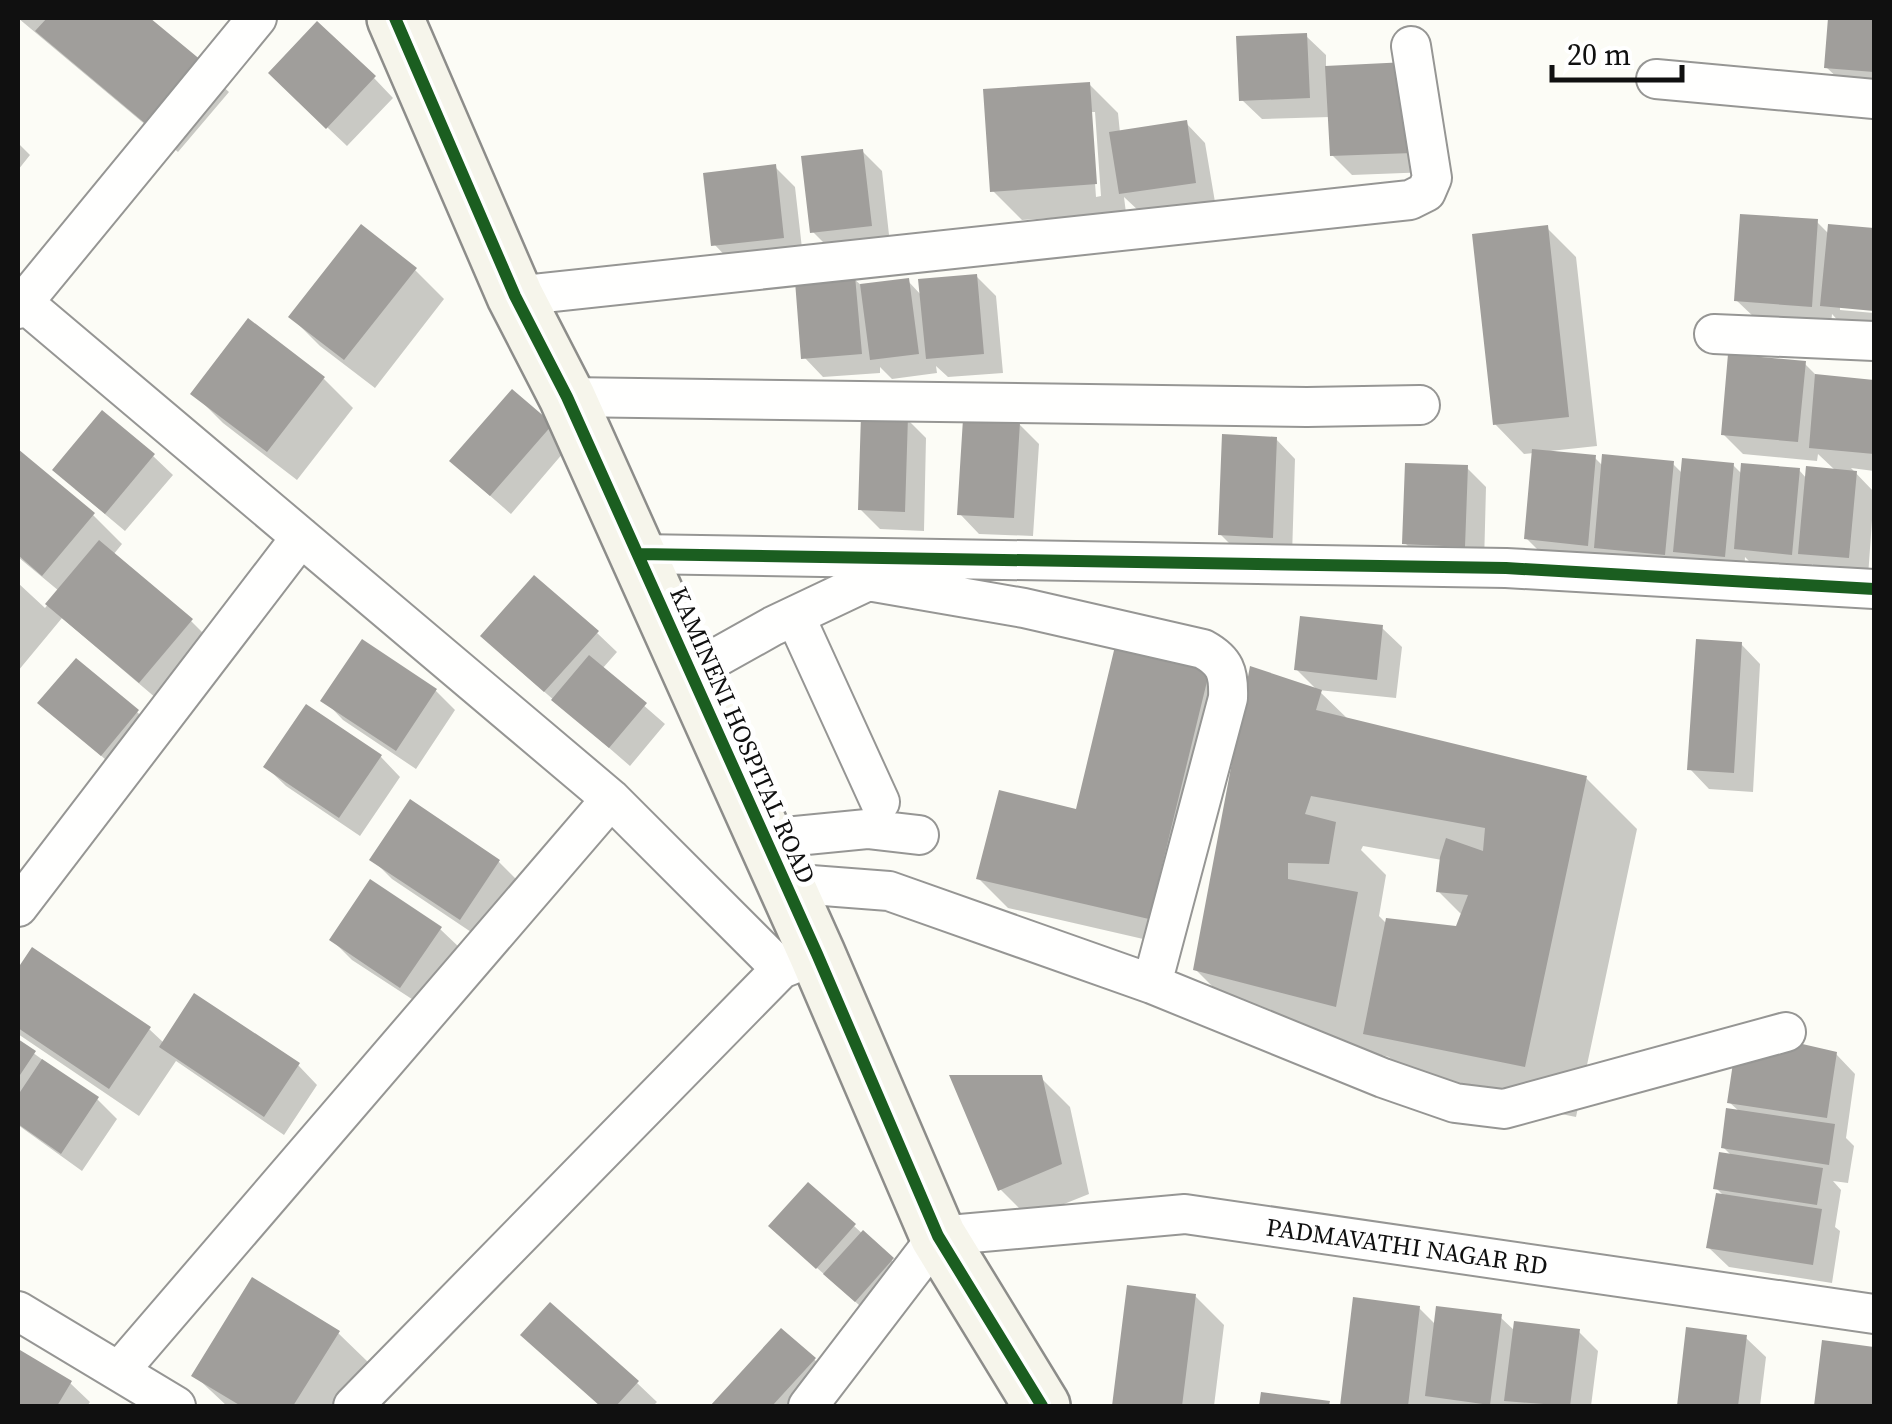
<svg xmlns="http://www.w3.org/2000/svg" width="1892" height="1424" viewBox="0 0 1892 1424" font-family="'Source Serif 4',serif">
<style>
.shadow{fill:#0003;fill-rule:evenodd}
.building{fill:#a09e9b}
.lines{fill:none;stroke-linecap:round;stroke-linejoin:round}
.street-casing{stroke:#969694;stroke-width:42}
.secondary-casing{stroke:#8d8d8a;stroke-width:60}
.street{stroke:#fffffe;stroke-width:38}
.secondary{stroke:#f6f5eb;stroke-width:55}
.cycleway-casing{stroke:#fff;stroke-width:19}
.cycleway{stroke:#1b5e20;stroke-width:12}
.labels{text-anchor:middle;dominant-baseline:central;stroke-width:10;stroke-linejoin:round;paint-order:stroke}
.street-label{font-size:25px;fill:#101010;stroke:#fff}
</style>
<rect width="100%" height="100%" fill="#fcfcf6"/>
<path class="shadow" d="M18,18H146L229,92L178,152Z
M1831,18H1874V89L1846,86L1826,67Z
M1306,36L1326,55V68L1430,172L1352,175L1332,155L1330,117L1262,119L1242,100Z
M374,78L393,98L347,146L291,93Z
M1089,84L1118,113L1120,133L1186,123L1205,143L1215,202L1141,213L1124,197L1126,213L1022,220L993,191ZM1090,112H1095L1101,196L1096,197Z
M18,143L30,155L18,170Z
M862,151L882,171L890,244L832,251L813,232Z
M775,167L795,187L803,257L733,264L714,244Z
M1817,222L1829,234L1830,227L1874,231V308L1840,305V310L1874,313V328L1842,325L1832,314L1831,325L1756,319L1736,300Z
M1547,228L1576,257L1597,446L1550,451L1595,458L1604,467L1672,463L1683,474L1733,465L1743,475L1799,470L1807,479L1836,471L1818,454L1817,461L1743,454L1723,434L1805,364L1818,377L1874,383V471L1851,468L1874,492L1868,577L1820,572L1812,564L1811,573L1756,568L1745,557L1744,575L1546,558L1526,538L1534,453L1524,454L1495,424Z
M415,270L444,299L375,388L320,346L291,317Z
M976,276L996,296L1003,373L948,377L936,366L937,373L892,379L880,367V373L823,377L804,357L854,279L862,286L908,281L922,296Z
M324,379L353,408L297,480L223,423L194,394Z
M907,419L926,438L924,531L880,529L860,509Z
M1019,424L1039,444L1033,536L979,534L960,514Z
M551,426L570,445L511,514L472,480Z
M1276,439L1295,459L1292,556L1240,554L1220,534Z
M18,452L93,515L122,544L113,555L191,621L220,650L170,710L62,618L18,671V583L45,608L59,591L18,557Z
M153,456L173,475L125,531L75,489Z
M1467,468L1486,487L1484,565L1425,563L1405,543Z
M1382,628L1402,647L1396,698L1318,690L1350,721L1586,778L1637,829L1576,1117L1416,1085L1389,1057L1247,1021L1196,970L1318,691L1297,670ZM1363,846L1442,860L1438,891L1463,916L1458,928L1387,924L1379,916L1386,875L1361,850Z
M597,633L617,652L602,669L665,724L630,766L503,656Z
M1741,644L1760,664L1753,792L1709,789L1690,769Z
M1210,667L1239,697L1178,947L1008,908L978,878L1078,812Z
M436,691L455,710L416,769L343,720L324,700Z
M41,703L137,712L157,731L122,774Z
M307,707L381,757L400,777L360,836L286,786L266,767Z
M372,859L499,862L518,881L480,938L392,879Z
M440,929L460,948L421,1005L352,960L332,940Z
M32,950L149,1029L164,1043L298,1065L317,1085L284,1135L176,1061L139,1116L18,1034V972Z
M18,1042L97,1099L117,1119L82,1171L18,1125Z
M1836,1054L1855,1074L1846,1138L1854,1146L1848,1183L1833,1181L1841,1190L1835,1227L1840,1231L1832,1283L1729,1267L1709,1248L1725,1197L1716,1188L1733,1157L1723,1147L1740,1112L1729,1102Z
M1041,1078L1070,1107L1089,1194L1029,1218L1000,1189Z
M854,1226L912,1279L876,1320L791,1245Z
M1129,1288L1195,1296L1224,1325L1214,1406H1115Z
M1355,1300L1419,1308L1436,1325L1500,1317L1515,1331H1578L1598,1351L1591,1406H1342Z
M1688,1330L1746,1338L1766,1357L1760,1406H1679Z
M338,1333L368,1362L340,1406H227L194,1375Z
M1824,1343L1874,1350V1406H1816Z
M21,1353L70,1383L90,1402L87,1406H18V1359Z
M543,1354L637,1383L657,1402L653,1406H601Z
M814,1359L833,1379L808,1406H715Z"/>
<path class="building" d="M47,18H150L202,61L147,125L35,31Z
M1828,18H1874V72L1824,68Z
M317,21L376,76L326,129L268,73Z
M1307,33L1310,98L1239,101L1236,36Z
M1407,62L1412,153L1330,156L1325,66Z
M1090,82L1097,184L990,192L983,89Z
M1187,120L1196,183L1119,194L1109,132Z
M863,149L872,226L810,233L801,156Z
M776,164L784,238L711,246L703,173Z
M1740,214L1818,219L1812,307L1734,301Z
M361,224L417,268L344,360L288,317Z
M1828,224L1874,228V311L1820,306Z
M1548,225L1569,417L1493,425L1472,234Z
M977,274L984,354L926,359L918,279Z
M855,276L862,354L801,359L795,281Z
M909,278L919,354L870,360L860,284Z
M248,318L325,377L267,452L190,394Z
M1728,354L1806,361L1798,442L1721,435Z
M1815,374L1874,380V454L1809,448Z
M512,389L553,424L490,496L449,461Z
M102,410L155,454L105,514L52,470Z
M861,415L908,416L905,512L858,510Z
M963,419L1020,422L1014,518L957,515Z
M1222,434L1277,437L1273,538L1218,535Z
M18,449L95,513L42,576L18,555Z
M1532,449L1596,455L1588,546L1524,539Z
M1602,454L1674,461L1665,555L1594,548Z
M1682,458L1734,463L1725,557L1673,552Z
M1405,463L1468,465L1465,547L1402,544Z
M1741,463L1800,468L1792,555L1734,549Z
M1806,466L1857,471L1849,558L1798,554Z
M99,540L193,619L139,683L45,604Z
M534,575L599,631L544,692L480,636Z
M1300,616L1383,625L1377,680L1294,670Z
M362,639L437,689L396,751L320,701Z
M1696,639L1742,642L1734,773L1687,770Z
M1116,642L1211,665L1149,919L976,879L999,790L1076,809Z
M589,655L647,703L609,748L551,700Z
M76,658L139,710L101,756L37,703Z
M1250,666L1322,690L1316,710L1587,776L1525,1067L1363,1034L1386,918L1456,926L1468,895L1436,892L1440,857L1446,838L1483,851L1485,828L1311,796L1305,814L1336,822L1329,864L1288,863V879L1358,892L1336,1007L1193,970Z
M306,704L382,755L339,818L263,767Z
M410,799L500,860L460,920L369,860Z
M370,879L442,927L400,988L329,940Z
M32,947L151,1027L109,1089L18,1028V968Z
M194,993L300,1063L264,1117L159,1047Z
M18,1039L36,1051L18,1078Z
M1798,1043L1837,1052L1827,1118L1727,1103L1733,1063Z
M42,1059L99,1097L61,1154L18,1124V1095Z
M949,1075H1042L1062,1164L998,1191Z
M1726,1108L1835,1124L1829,1165L1721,1148Z
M1719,1152L1823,1168L1817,1205L1713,1189Z
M808,1182L856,1224L816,1269L768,1226Z
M1716,1193L1822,1209L1813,1265L1706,1248Z
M863,1230L894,1258L855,1302L823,1274Z
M252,1277L340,1331L293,1406H241L191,1376Z
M1127,1285L1196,1294L1182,1406H1112Z
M1353,1297L1420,1306L1408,1406H1340Z
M550,1302L639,1381L616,1406H600L520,1335Z
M1436,1306L1502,1314L1490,1405L1425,1396Z
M1514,1321L1580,1329L1570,1406L1504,1401Z
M1686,1327L1747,1335L1738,1406H1677Z
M781,1328L816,1358L772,1406H710Z
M1822,1340L1874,1347V1406H1814Z
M20,1350L72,1381L57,1406H18V1355Z
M1261,1392L1330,1401L1329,1406H1259Z"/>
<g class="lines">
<g class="street-casing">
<path id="street" d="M1656,79L1874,99
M515,296L1410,200L1426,192L1432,178L1411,46
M18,298L611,799L781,969
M18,309L257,18
M1714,334L1874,341
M567,397L1307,407L1420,405
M638,554L1506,568L1874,589
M795,616L880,802
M689,673L773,626L868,581L1024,608L1203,649C1225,661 1229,672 1228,698L1152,984
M765,839L867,829L919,835
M785,883L889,891L1152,984L1383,1078L1455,1103L1504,1109L1786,1032
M18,907L301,537
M18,1311L176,1406
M120,1370L611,799
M353,1406L781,969L801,961
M808,1406L938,1236L1185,1214L1874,1314"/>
</g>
<g class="secondary-casing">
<path id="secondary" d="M395,18L515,296L567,397L817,954L938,1236L1042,1406"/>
</g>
<use href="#street" class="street"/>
<use href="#secondary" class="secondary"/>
<g class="cycleway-casing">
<path id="cycleway" d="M395,18L515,296L567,397L817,954L938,1236L1042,1406
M638,554L1506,568L1874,589"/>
</g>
<use href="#cycleway" class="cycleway"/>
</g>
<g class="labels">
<g class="street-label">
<text transform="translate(743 735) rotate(66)">KAMINENI HOSPITAL ROAD</text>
<text transform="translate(1407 1246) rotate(8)">PADMAVATHI NAGAR RD</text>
</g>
</g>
<rect width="1892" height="1424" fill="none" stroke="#101010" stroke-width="40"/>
<path d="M1552 65v15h130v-15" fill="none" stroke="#101010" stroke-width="5"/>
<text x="1567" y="65" font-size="30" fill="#101010" stroke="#ffffff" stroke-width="8" paint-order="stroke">20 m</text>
</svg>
